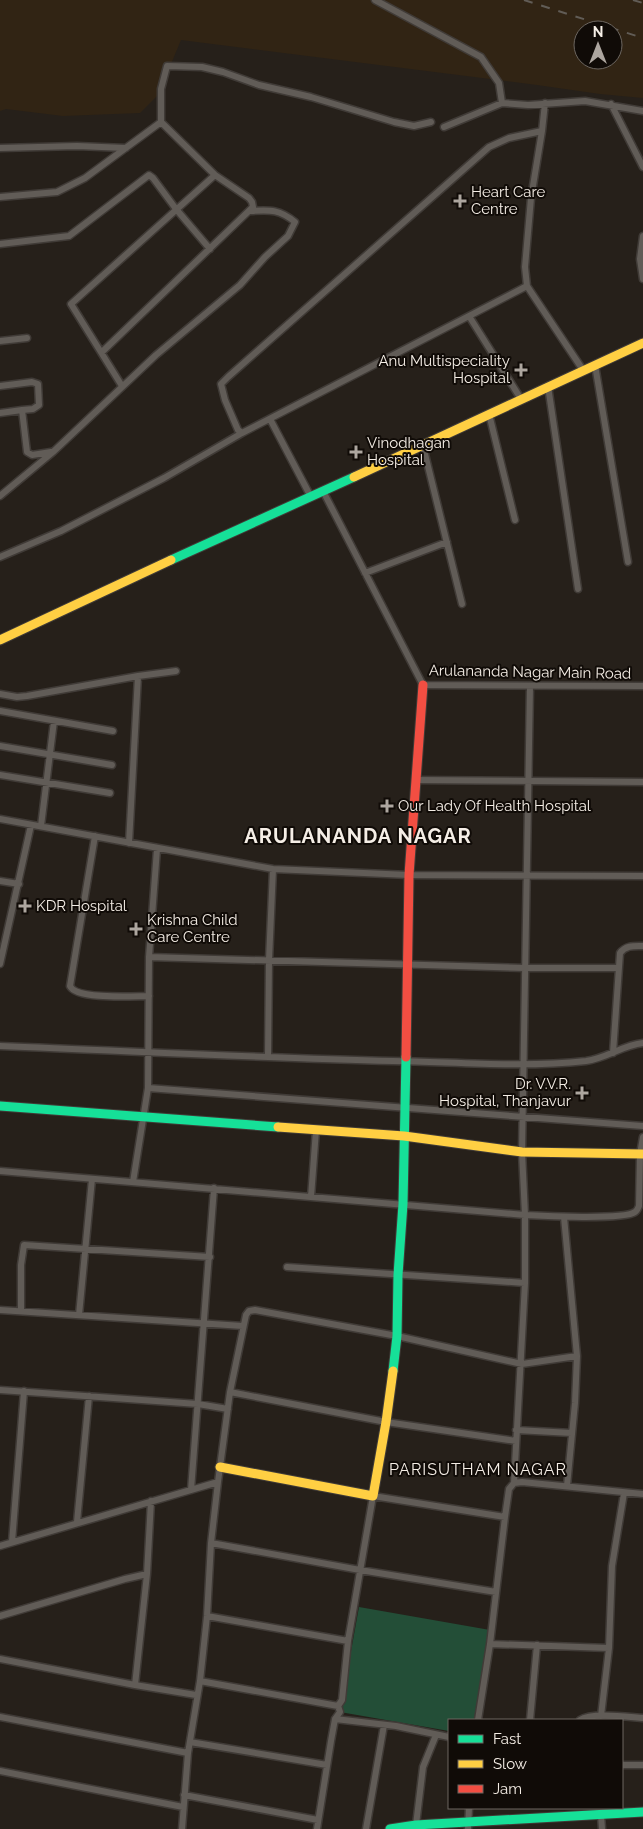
<svg xmlns="http://www.w3.org/2000/svg" width="643" height="1829" viewBox="0 0 643 1829" font-family="Raleway,sans-serif">
<style>
.built{fill:#312414;fill-rule:evenodd}
.green{fill:#234e37}
.lines{fill:none;stroke-linecap:round;stroke-linejoin:round}
.street-casing{stroke:#403b37;stroke-width:9}
.fast-casing{stroke:#403b37;stroke-width:11}
.slow-casing{stroke:#403b37;stroke-width:11}
.jam-casing{stroke:#403b37;stroke-width:11}
.street{stroke:#615c57;stroke-width:6}
.fast{stroke:#16e098;stroke-width:9}
.slow{stroke:#ffcf43;stroke-width:9}
.jam{stroke:#f24e42;stroke-width:9}
.rail{stroke:#615c56;stroke-width:2;stroke-dasharray:9 9;stroke-linecap:butt}
.poi-dot{fill:#ada69f;stroke:#100b07;stroke-width:2}
.labels{text-anchor:middle;dominant-baseline:central;stroke-width:4;stroke-linejoin:round;paint-order:stroke}
.poi-label{font-size:15px;fill:#f5eee6;stroke:#100b07;text-anchor:start}
.street-label{font-size:15px;fill:#f5eee6;stroke:#100b07}
.neighbourhood-label{font-size:16px;letter-spacing:1px;fill:#f5eee6;stroke:#100b07}
.district-label{font-size:20px;font-weight:bold;letter-spacing:1px;fill:#f5eee6;stroke:#100b07}
</style>
<rect width="100%" height="100%" fill="#26201a"/>
<path class="built" d="M0,0H643V98L600,94L537,85L181,40L158,95L140,113L63,116L6,109L0,111ZM583,30H613V60H583Z"/>
<path class="green" d="M359,1607L490,1630L474,1720H449V1731L340,1712Z"/>
<g class="lines">
<g class="street-casing">
<path id="street" d="M375,0L481,57L499,83L502,103
M545,103L542,131L531,198L525,267L527,286L583,370
M611,104L643,167
M444,127L502,103L528,105L585,101L643,111
M0,148L77,146L126,148
M0,197L57,192L85,178L161,122
M643,236L640,259L643,279
M0,244L69,236L149,175L153,178L176,209L210,249
M469,316L521,399
M0,341L27,338
M102,352L253,207L252,202L249,198L215,175L161,122V89L167,66L202,67L223,72L259,85L311,97L394,122L414,126L431,122
M595,365L628,562
M0,386L32,382L38,384L39,405L33,409L22,410
M122,386L71,304L215,175
M548,386L578,589
M0,413L22,410L27,452L32,455L51,452
M489,414L515,520
M270,419L311,497
M242,433L238,430L225,400L221,384L228,377L489,147L509,138L542,131
M423,446L462,604
M323,491L423,685L643,686
M0,496L53,452L156,355L240,285L265,257L288,236L295,222C279,209 270,210 251,211
M0,557L61,531L164,478L242,433L527,286
M365,573L447,542
M0,694L17,697L27,696L138,676L176,671
M0,711L113,731
M0,746L112,765
M0,775L110,793
M416,780L643,782
M0,819L273,869L409,875L643,876
M41,826L54,721
M95,836L70,986C76,1000 134,996 149,996
M129,843L138,676
M0,881L19,884
M149,957L525,968H619
M0,964L31,825
M0,1046C131,1051 262,1058 393,1061C457,1062 522,1068 586,1061C607,1058 623,1045 643,1043
M613,1053L620,953C626,945 634,946 643,946
M268,1056L269,960L273,869
M148,1088L643,1126
M0,1171L525,1215C542,1216 624,1220 635,1212C637,1211 638,1208 639,1206L640,1154L643,1137
M133,1182L148,1088L149,957L157,849
M311,1197L316,1130
M564,1217L577,1356L575,1403L567,1486
M287,1267L525,1283
M0,1310L243,1326
M21,1311V1265L24,1245L210,1257
M79,1315L92,1179
M0,1390L198,1404L228,1409
M230,1392L386,1422L516,1441
M516,1430L572,1433
M514,1483L525,1283V1215L522,1152L530,687
M191,1490L214,1188
M77,1522L89,1396
M12,1542L24,1391
M211,1543L360,1570L496,1592
M0,1546L218,1482
M147,1574L151,1501
M0,1616L125,1579L147,1574L135,1685
M207,1616L348,1641
M490,1644L609,1648
M0,1659L135,1685L196,1695
M200,1681L338,1706
M601,1716L609,1648L612,1566L624,1493
M0,1717L188,1753
M335,1719L396,1726L449,1737
M478,1720L490,1644L505,1517
M530,1720L537,1645
M580,1720C592,1712 628,1717 643,1718
M190,1742L327,1765
M622,1765H643
M0,1771L183,1807
M184,1795L318,1820
M601,1815L602,1829
M416,1825L423,1767L436,1735
M182,1829L188,1753L200,1681L207,1616L211,1543L218,1482L230,1392L246,1315L249,1311L255,1310L397,1336L522,1364L577,1356
M317,1829L331,1741L335,1719L340,1712L338,1706L342,1700L348,1641L373,1496L505,1517L509,1489L514,1483L522,1482L643,1494
M366,1829L384,1725
M468,1829L469,1808"/>
</g>
<g class="fast-casing">
<path id="fast" d="M171,560L354,477
M0,1106L278,1127
M393,1371L397,1336L398,1275L403,1204L406,1057
M390,1829L416,1825L643,1812"/>
</g>
<g class="slow-casing">
<path id="slow" d="M354,477L643,343
M0,640L171,560
M278,1127L404,1136L522,1152L643,1154
M220,1467L373,1496L386,1422L393,1371"/>
</g>
<g class="jam-casing">
<path id="jam" d="M406,1057L409,875L423,685"/>
</g>
<use href="#street" class="street"/>
<use href="#fast" class="fast"/>
<use href="#slow" class="slow"/>
<use href="#jam" class="jam"/>
<path class="rail" d="M524,0L643,38
M633,0L643,3"/>
</g>
<g class="poi-dot">
<path d="M457.5 193.5h5v5h5v5h-5v5h-5v-5h-5v-5h5z"/>
<path d="M518.5 362.5h5v5h5v5h-5v5h-5v-5h-5v-5h5z"/>
<path d="M353.5 444.5h5v5h5v5h-5v5h-5v-5h-5v-5h5z"/>
<path d="M384.5 798.5h5v5h5v5h-5v5h-5v-5h-5v-5h5z"/>
<path d="M22.5 898.5h5v5h5v5h-5v5h-5v-5h-5v-5h5z"/>
<path d="M133.5 921.5h5v5h5v5h-5v5h-5v-5h-5v-5h5z"/>
<path d="M579.5 1085.5h5v5h5v5h-5v5h-5v-5h-5v-5h5z"/>
</g>
<g class="labels">
<g class="poi-label">
<text x="471" y="192">Heart Care<tspan x="471" dy="17">Centre</tspan></text>
<text x="510" y="361" text-anchor="end">Anu Multispeciality<tspan x="510" dy="17">Hospital</tspan></text>
<text x="367" y="443">Vinodhagan<tspan x="367" dy="17">Hospital</tspan></text>
<text x="398" y="806">Our Lady Of Health Hospital</text>
<text x="36" y="906">KDR Hospital</text>
<text x="147" y="920">Krishna Child<tspan x="147" dy="17">Care Centre</tspan></text>
<text x="571" y="1084" text-anchor="end">Dr. V.V.R.<tspan x="571" dy="17">Hospital, Thanjavur</tspan></text>
</g>
<g class="street-label">
<text transform="translate(530 672) rotate(1)">Arulananda Nagar Main Road</text>
</g>
<g class="neighbourhood-label">
<text x="478" y="1469">PARISUTHAM NAGAR</text>
</g>
<g class="district-label">
<text x="358" y="836">ARULANANDA NAGAR</text>
</g>
</g>
<rect x="448" y="1719" width="175" height="90" fill="#100b07" stroke="#6c6660"/>
<rect x="458" y="1735" width="25" height="8" fill="#16e098" stroke="#6c6660"/>
<text x="493" y="1744" font-size="15" fill="#f5eee6">Fast</text>
<rect x="458" y="1760" width="25" height="8" fill="#ffcf43" stroke="#6c6660"/>
<text x="493" y="1769" font-size="15" fill="#f5eee6">Slow</text>
<rect x="458" y="1785" width="25" height="8" fill="#f24e42" stroke="#6c6660"/>
<text x="493" y="1794" font-size="15" fill="#f5eee6">Jam</text>
<g transform="translate(598 45)"><circle r="24" fill="#100b07" stroke="#6c6660"/>
<path d="M0-4L9 19L0 12L-9 19Z" fill="#ada69f"/>
<text y="-8" font-size="14" font-weight="bold" text-anchor="middle" fill="#f5eee6">N</text>
</g>
</svg>
